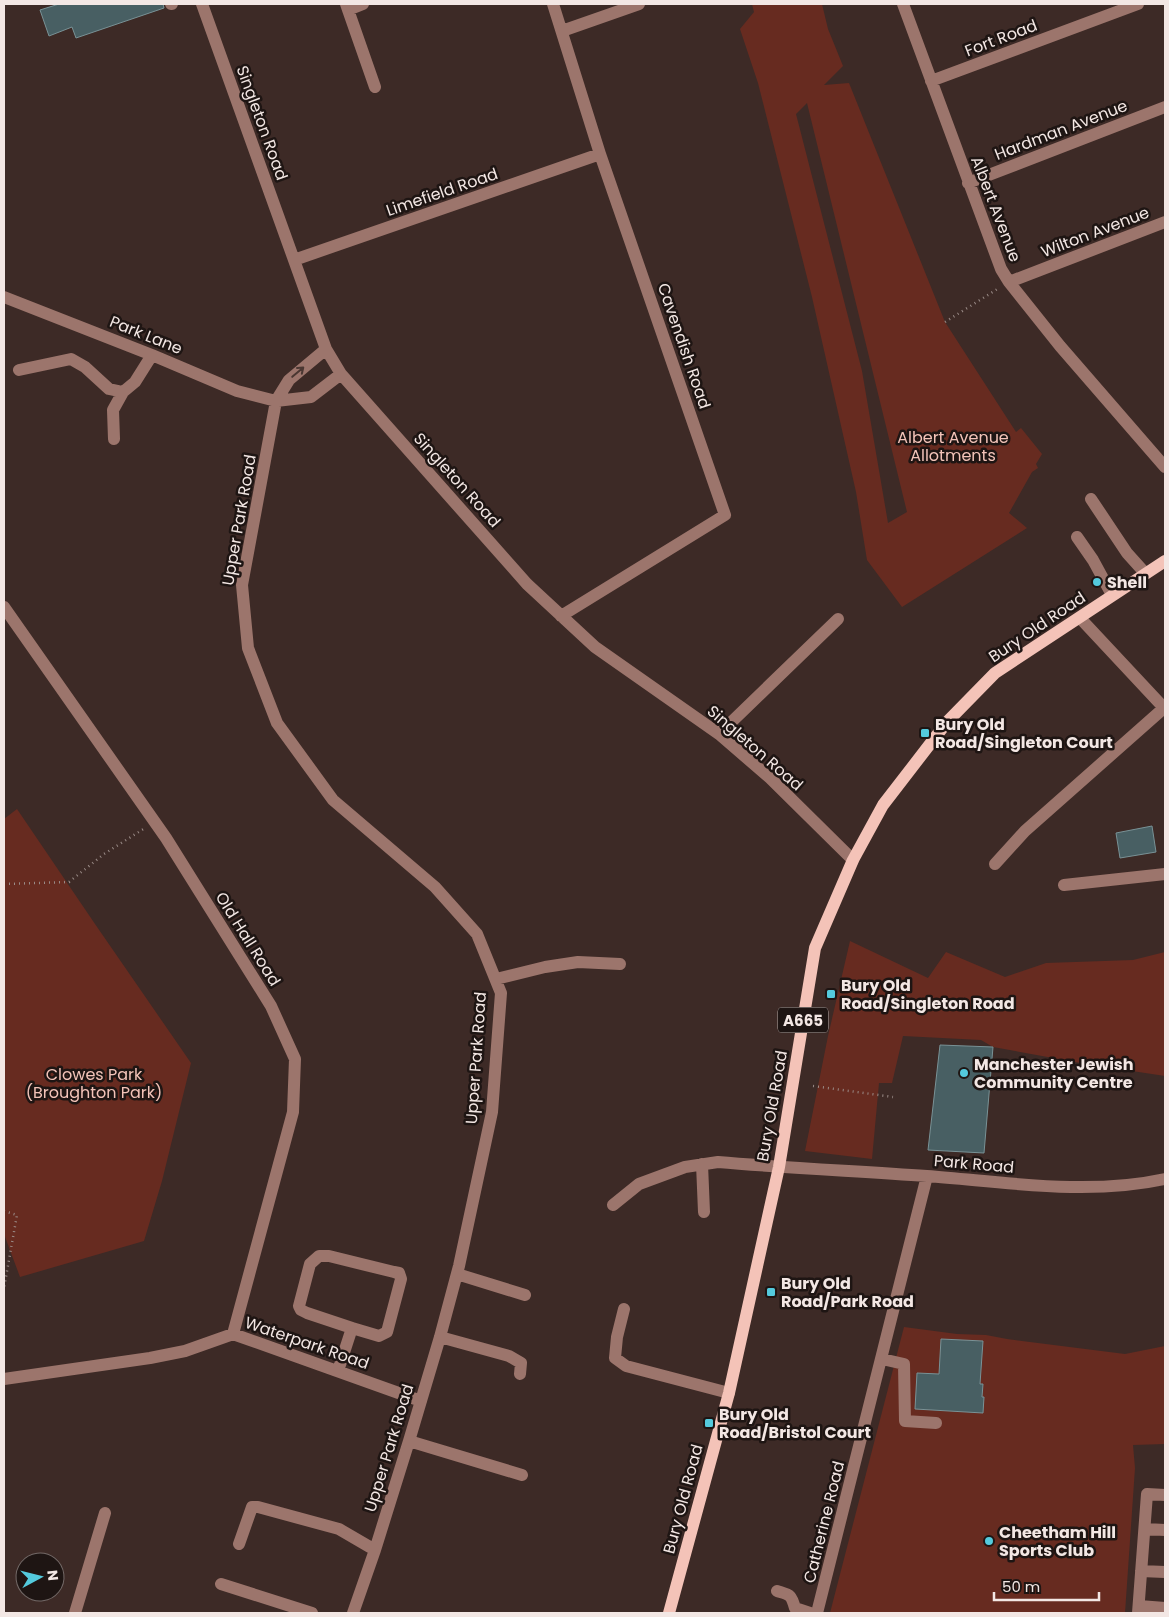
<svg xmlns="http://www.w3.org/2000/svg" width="1169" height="1617" viewBox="0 0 1169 1617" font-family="Poppins,sans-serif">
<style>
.green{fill:#672b20;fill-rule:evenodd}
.building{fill:#485f63;stroke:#799296}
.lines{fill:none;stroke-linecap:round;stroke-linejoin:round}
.path{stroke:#9a8b87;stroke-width:2.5;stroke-dasharray:1 4;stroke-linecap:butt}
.minor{stroke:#9c756c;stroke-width:12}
.major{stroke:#f4c3b8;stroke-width:12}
.oneway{stroke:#4a3732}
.poi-dot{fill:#54cadd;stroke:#1e1513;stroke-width:2}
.labels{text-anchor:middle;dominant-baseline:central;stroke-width:5;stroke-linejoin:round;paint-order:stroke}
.shield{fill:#1e1513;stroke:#b3a8a5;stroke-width:1}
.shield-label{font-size:15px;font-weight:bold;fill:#f3e7e4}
.street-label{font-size:16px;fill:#f3e7e4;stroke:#1e1513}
.park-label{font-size:16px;fill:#f3c3b8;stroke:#1e1513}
.poi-label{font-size:16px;font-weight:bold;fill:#f3e7e4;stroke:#1e1513;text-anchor:start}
</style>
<rect width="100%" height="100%" fill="#3d2a26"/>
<path class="green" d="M752,4H822L828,29L843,66L824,85L849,83L945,322L1016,432L1021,428L1042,454L1036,464L1038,468L1032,472L1009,513L1027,528L902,607L867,560L856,492L812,297L758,83L740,29L754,12ZM807,103L907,512L888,523L862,371L796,114Z
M17,809L95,924L191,1063L162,1181L144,1241L20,1277L4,1234V819Z
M850,941L928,978L946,952L1005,977L1046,963L1133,960L1165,952V1076L1086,1064L993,1047L981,1040L903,1036L892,1083H879L872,1159L805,1151L828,1036Z
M904,1327L957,1334L986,1335L1007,1339L1125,1354L1165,1346V1444L1133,1445L1135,1468L1125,1613H830Z"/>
<path class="building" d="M59,4H163L164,8L76,38L72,27L49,36L40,10Z
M1152,826L1156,852L1120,858L1116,833Z
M940,1045L993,1047L984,1153L928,1150Z
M941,1339L983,1341L980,1384H983L982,1397H984L983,1413L915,1409L917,1373L939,1374Z"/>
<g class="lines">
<path class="path" d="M945,322L999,288
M4,884L69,882L104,854L145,828
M813,1086L893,1097
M4,1211L17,1215L4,1288"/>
<path class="minor" d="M171,4H172
M202,4L326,349L341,374L527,584L595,647L719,734L770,778L853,860
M346,4L375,87
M553,4L600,154L725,515L561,616
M903,4L1001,269L1009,282L1060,346L1165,467
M348,10L363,4
M562,31L639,4
M931,81L1138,4
M968,183L1165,107
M294,260L600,154
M1009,282L1165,222
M4,297L152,355L237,391L276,401L311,397L341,374
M326,349L289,380L276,401L242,585L248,648L277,723L333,800L435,887L477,934L501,993L492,1112L459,1266L440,1337L409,1441L375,1550L353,1613
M19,370L71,359L85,367L109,389L123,392L135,382L152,355
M114,439L113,410L123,392
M1091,499L1127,553L1145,573
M1077,537L1093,560L1112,595
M4,607L166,838L271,1006L295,1059L293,1112L233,1334
M1080,618L1165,709
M719,734L838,619
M995,864L1025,831L1164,708
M1064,885L1165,874
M496,979L545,967L578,962L620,964
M702,1164L704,1212
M613,1205L639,1184L685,1167L718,1162C787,1168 857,1171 927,1176C1006,1182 1087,1196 1165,1179
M457,1274L525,1295
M624,1309L617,1337L615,1358L626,1366L729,1393
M440,1337L509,1356L521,1363L520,1374
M882,1359L904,1364L905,1421L936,1423
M338,1371L352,1328L379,1336L387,1332L401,1279L399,1273L394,1272L329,1256H319L310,1264L299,1306L301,1310L307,1313L352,1328
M4,1379L150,1358L185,1351L233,1334L421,1401
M409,1441L522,1475
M1145,1529L1165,1530
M239,1544L252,1507H258L339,1529L375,1550
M1141,1571L1165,1572
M221,1584L312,1613
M777,1591C790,1595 791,1594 795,1608L810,1613
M1139,1606L1165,1608
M75,1613L105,1513
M817,1613L927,1176
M1138,1613L1147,1494L1165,1495"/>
<path class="major" d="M669,1613L729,1393L779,1167L815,948L853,860L883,805L947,722L995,673L1165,561"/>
</g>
<defs><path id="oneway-shaft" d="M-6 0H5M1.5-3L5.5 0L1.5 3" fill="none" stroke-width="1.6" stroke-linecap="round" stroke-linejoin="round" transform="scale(1.25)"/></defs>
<use class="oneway" href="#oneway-shaft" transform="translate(298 372) rotate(-40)"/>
<g class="poi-dot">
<circle cx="1097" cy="582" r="5"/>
<rect x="920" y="728" width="10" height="10" rx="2.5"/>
<rect x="826" y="989" width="10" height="10" rx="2.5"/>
<circle cx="964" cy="1073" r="5"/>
<rect x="766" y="1287" width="10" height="10" rx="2.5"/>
<rect x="704" y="1418" width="10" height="10" rx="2.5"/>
<circle cx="989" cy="1541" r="5"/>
</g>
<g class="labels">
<rect class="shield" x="778" y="1007.5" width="50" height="25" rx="4"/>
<g class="shield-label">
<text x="803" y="1020">A665</text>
</g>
<g class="street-label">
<text transform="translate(1001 38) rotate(-21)">Fort Road</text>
<text transform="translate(262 123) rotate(70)">Singleton Road</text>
<text transform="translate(1061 130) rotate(-21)">Hardman Avenue</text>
<text transform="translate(442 192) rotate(-19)">Limefield Road</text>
<text transform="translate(996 209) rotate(69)">Albert Avenue</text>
<text transform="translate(1095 232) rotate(-21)">Wilton Avenue</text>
<text transform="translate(146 335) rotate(22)">Park Lane</text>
<text transform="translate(684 346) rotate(71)">Cavendish Road</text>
<text transform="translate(457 480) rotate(48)">Singleton Road</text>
<text transform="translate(239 520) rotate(-80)">Upper Park Road</text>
<text transform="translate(1037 627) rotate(-34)">Bury Old Road</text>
<text transform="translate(755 748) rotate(41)">Singleton Road</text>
<text transform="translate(248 939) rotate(58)">Old Hall Road</text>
<text transform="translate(476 1058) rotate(-86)">Upper Park Road</text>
<text transform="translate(772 1106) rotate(-80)">Bury Old Road</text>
<text transform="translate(974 1164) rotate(5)">Park Road</text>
<text transform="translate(307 1343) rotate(19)">Waterpark Road</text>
<text transform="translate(389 1448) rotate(-73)">Upper Park Road</text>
<text transform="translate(683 1499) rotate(-75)">Bury Old Road</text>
<text transform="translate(824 1522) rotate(-76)">Catherine Road</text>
</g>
<g class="park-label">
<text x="953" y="437">Albert Avenue<tspan x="953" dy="18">Allotments</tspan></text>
<text x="94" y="1074">Clowes Park<tspan x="94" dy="18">(Broughton Park)</tspan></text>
</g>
<g class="poi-label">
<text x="1107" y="582">Shell</text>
<text x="935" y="724">Bury Old<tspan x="935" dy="18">Road/Singleton Court</tspan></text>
<text x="841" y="985">Bury Old<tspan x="841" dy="18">Road/Singleton Road</tspan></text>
<text x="974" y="1064">Manchester Jewish<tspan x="974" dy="18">Community Centre</tspan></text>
<text x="781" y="1283">Bury Old<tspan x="781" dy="18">Road/Park Road</tspan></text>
<text x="719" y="1414">Bury Old<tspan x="719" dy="18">Road/Bristol Court</tspan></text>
<text x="999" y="1532">Cheetham Hill<tspan x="999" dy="18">Sports Club</tspan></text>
</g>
</g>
<rect width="1169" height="1617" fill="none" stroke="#f3e7e4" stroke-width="10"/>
<g transform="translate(40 1577) rotate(83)"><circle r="24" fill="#1e1513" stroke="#736967"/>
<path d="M0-4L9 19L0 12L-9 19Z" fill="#54cadd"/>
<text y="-8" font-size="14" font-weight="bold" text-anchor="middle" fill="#f3e7e4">N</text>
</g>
<path d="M994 1592v8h105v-8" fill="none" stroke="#f3e7e4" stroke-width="2.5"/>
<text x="1002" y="1592" font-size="15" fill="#f3e7e4" stroke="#1e1513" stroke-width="4" paint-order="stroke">50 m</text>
</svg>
